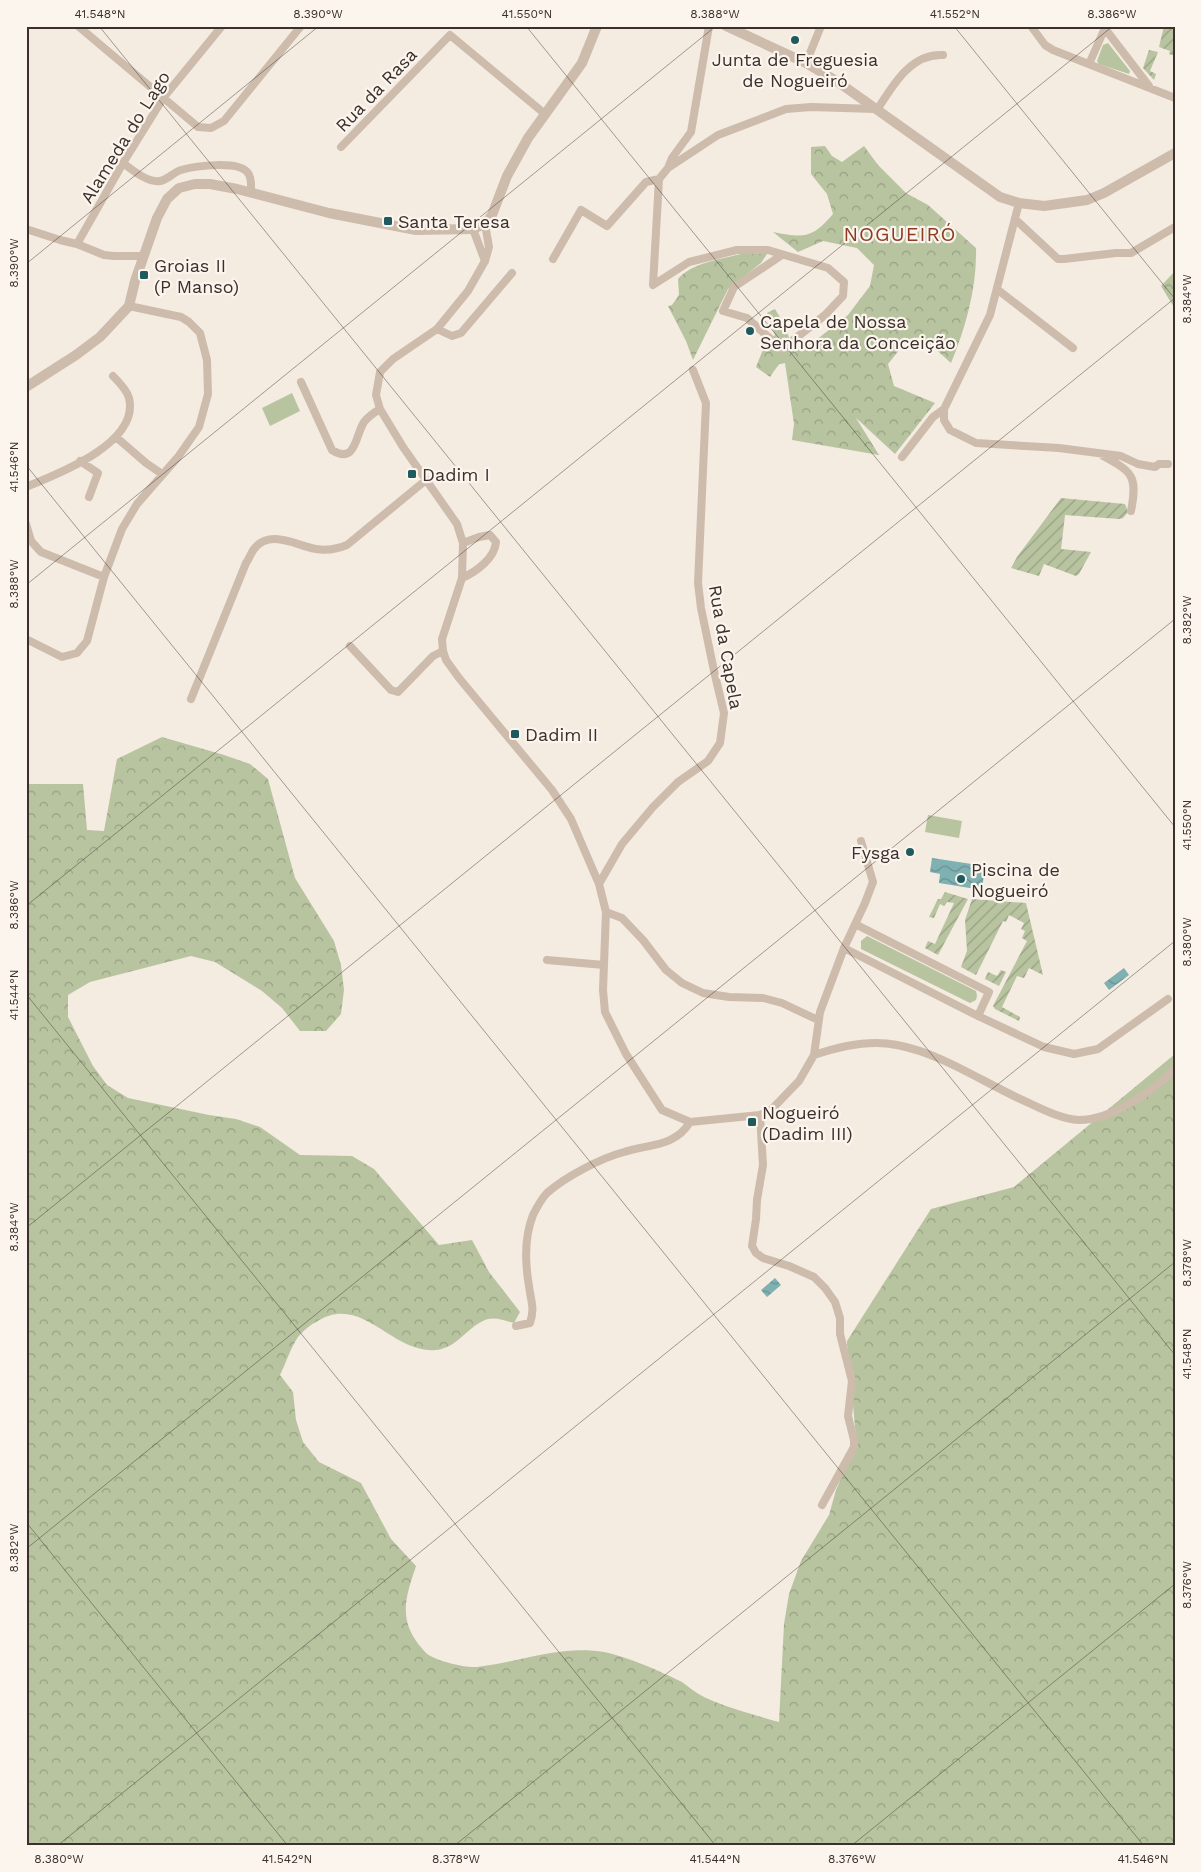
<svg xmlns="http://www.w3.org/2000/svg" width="1201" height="1872" viewBox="0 0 1201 1872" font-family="'Work Sans',sans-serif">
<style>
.grass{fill:#b8c4a0}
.forest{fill:url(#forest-crowns)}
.garden{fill:url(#garden-furrows)}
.water{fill:url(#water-waves)}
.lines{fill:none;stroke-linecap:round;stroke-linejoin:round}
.minor{stroke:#cdbbac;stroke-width:8}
.tertiary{stroke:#cdbbac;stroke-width:10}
.ticks{fill:none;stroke:#3b302b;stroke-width:1;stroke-opacity:0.45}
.poi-dot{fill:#1f5a5e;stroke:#fbf5ee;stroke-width:2}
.labels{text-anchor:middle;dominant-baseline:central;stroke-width:4.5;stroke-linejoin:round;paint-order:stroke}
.poi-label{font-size:18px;fill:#3b302b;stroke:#fbf5ee;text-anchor:start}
.street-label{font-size:18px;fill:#3b302b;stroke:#fbf5ee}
.quarter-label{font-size:20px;letter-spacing:1px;fill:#8c3b22;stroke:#fbf5ee}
.neatline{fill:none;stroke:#3b302b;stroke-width:2}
.ticks-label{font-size:12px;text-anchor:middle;fill:#3b302b}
</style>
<defs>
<pattern id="forest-crowns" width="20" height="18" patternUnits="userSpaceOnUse" patternTransform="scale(1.25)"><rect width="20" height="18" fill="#b8c4a0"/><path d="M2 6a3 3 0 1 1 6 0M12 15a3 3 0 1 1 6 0" fill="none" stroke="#97a083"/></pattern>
<pattern id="garden-furrows" width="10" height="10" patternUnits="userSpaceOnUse" patternTransform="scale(1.25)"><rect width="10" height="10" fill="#b8c4a0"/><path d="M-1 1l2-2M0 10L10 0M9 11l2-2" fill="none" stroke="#97a083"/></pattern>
<pattern id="water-waves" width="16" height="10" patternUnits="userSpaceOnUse" patternTransform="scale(1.25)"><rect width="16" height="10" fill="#7fb0b2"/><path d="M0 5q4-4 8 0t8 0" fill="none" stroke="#699091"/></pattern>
</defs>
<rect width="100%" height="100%" fill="#f4ebe1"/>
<path class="grass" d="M1108,43L1130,71L1129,74L1099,64L1097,61L1103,45Z
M292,393L300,411L270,426L262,408Z
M928,815L962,821L959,838L925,832Z
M867,936L976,991L977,996L976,1000L970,1003L861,949V941Z"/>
<path class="forest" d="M825,146L832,156L842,162L864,146L878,165L906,193L928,205L976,248C977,287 966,327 951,363L922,337L908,339L888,364L894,386L935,403L895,454L856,418L879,455L792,440L794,424L785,363L779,364L770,377L756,367L762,352L775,335L767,313L775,309L784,324L794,351L807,347L848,315L870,286L874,265L857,248L823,241L798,252L773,232C803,238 812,239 833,214L827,194L811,174V147Z
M741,254H767L761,263L728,289L693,360L686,341L668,306L672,305L679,295L678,279C693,262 719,260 741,254Z
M1175,271V309L1161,286Z
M162,737L224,755L250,764L268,779L295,878L334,941L341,965L344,990L341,1014L326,1031H300L282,1008L262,991L215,962L191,956L90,982L68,995V1017L93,1066L107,1085L128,1098L209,1115L236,1119L260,1127L300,1155L352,1156L374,1169L439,1245L472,1240L489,1272L520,1312L514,1323C506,1321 497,1317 488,1319C468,1325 458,1348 436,1350C391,1354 362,1292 316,1322C310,1325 303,1331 298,1337C291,1347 286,1363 280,1375L293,1392L296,1420L303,1442L319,1462L361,1483L391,1539L416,1566C406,1596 398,1618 419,1645C421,1647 424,1651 426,1653C435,1661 465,1668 477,1667C519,1662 561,1645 604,1652C628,1657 660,1671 682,1682C689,1687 696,1693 704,1697C728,1708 754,1715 779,1722L784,1624L789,1594L801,1561L829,1515L836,1490L848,1463L857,1448L847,1341L931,1209L1014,1187L1175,1054V1846H26V784H83L87,830L104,831L117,759Z"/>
<path class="garden" d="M1164,26H1175V56L1169,54L1170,51L1159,47Z
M1149,50L1158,52L1150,71L1156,74L1154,80L1143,68Z
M1061,498L1125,504L1128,512L1123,518L1119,519L1065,515L1061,549L1091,552L1079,574L1076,576L1044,564L1039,576L1011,568L1017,557Z
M945,892L968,899L938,955L925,948L928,941L935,944L954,903L947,902L944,906L940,904L934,918L929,917L938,899H941Z
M972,899L1026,903L1043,975L1029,968L1024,978L1017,976L1002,1007L1020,1017L1019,1021L995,1009L993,1006L1027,941L1022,938L1025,931L1021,929L1024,923L1009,915L1006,922L1003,921L976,975L961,967L967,951L965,920Z
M1001,970L1006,972L999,986L985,979L988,972L997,976Z"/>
<path class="water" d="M932,858L985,866L982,890L939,883L940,874L930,872Z
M1124,968L1129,975L1109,990L1104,983Z
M775,1278L781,1285L767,1297L761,1290Z"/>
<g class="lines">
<path class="minor" d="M78,26L198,127L211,128L224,121L301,26
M1031,26L1045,45L1053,50L1175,98
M1103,26L1149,86
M806,63L821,26
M1089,64L1105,28
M877,110C892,87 910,53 943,55
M341,147L450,35L545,114
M123,163C132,170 148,183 160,181C167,180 174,172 181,170C195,166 239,160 248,173C252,178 251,186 251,192
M668,168L672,158L691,132L709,26
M1019,203L990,315L944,409V420L950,430L976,443L1059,448L1121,456L1138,464L1155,467L1159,464H1168
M1016,220L1058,259H1064L1116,253H1131L1175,227
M485,224L489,247L485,261L468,291L437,329L393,359L380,372L376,395L380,409L403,447L457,524L463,543L462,578L442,639L443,651L446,660L459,678L552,790L571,819L599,884L606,912L603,990L605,1012L626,1054L662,1110L690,1122L760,1115L771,1110L799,1081L814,1055L820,1012L844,948L865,903L873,882L861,841
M26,229L60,240L77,244L104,255L114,256H144
M473,229L485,261
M77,244L123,163L164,97L222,26
M782,255L734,287L723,311L747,318L782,349L825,315L843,296L844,282L828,268L768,250H737L689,262L653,285L659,179L668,168L718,135L786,109L811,107L875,109
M553,259L581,210L607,226L646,182L659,179
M998,290L1073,348
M437,329L452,336L461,333L512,273
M301,382L332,450C356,465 355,436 364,422C368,417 375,412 380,409
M116,437L146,463L162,474
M1103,456C1132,472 1138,475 1131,511
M902,457L933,417L944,409
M80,461L98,473L89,497
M26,487C58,474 140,443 129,398C127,390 119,382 113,376
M26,524L31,541L41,552L104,577
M462,578C476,572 495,558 496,542L490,535L479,537L463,543
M26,639L62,657L77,653L87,641L104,577L122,529L137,504L178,457L199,427L208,394L207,360L200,333L189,322L181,317L129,306
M350,646L391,690L398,692L433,656L443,651
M191,699L246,563C249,559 251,553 254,549C270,528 297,546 316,549C327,551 337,549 347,545L426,480
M599,884L622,844L653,807L678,782L708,761L720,743L724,713L714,671L701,608L698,583L706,403L693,370
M606,912L622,918L643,940L666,970L682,983L703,993L729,997L763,998L782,1003L818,1020
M855,924L989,992L978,1016
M844,948L978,1016L1044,1047L1074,1054L1098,1049L1168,999
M547,960L604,965
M814,1055C840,1046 869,1039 897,1045C944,1054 985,1084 1029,1103C1044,1110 1062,1119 1079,1120C1112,1120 1153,1091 1175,1069
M760,1115L763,1165L757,1200L756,1219L752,1246L756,1253L763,1258L789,1266L814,1277L825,1288L835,1302L840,1318V1334L852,1381L848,1416L854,1440V1447L822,1505
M516,1326L530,1323C535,1308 531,1302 529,1286C525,1263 524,1238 533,1215C536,1209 542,1198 547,1193C565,1177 601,1158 624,1152C649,1144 675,1147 690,1122"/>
<path class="tertiary" d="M726,26L806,63L838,82L1000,197L1019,203L1044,206L1087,200L1104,193L1175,153
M26,387L76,355L100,337L129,306L135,281L157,218L167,199L179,188L195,184H210L237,189L329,213L416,230L473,229L485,224L492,215L507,176L528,138L582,63L597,26"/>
</g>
<path class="ticks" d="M99,26L1175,1355M526,26L1175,827M954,26L1175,299M26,264L319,26M26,465L1144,1846M26,585L716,26M26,906L1113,26M26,994L716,1846M26,1228L1175,298M26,1522L288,1846M26,1549L1175,619M57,1846L1175,941M454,1846L1175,1262M851,1846L1175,1584"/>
<g class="poi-dot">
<circle cx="795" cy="40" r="5"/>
<rect x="383" y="216" width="10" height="10" rx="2.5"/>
<rect x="139" y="270" width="10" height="10" rx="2.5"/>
<circle cx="750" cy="331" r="5"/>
<rect x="407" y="469" width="10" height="10" rx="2.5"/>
<rect x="510" y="729" width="10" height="10" rx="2.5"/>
<circle cx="910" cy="852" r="5"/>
<circle cx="961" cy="879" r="5"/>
<rect x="747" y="1117" width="10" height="10" rx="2.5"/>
</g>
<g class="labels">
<g class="poi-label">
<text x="795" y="59" text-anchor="middle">Junta de Freguesia<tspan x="795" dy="21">de Nogueiró</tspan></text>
<text x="398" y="221">Santa Teresa</text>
<text x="154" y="265">Groias II<tspan x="154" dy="21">(P Manso)</tspan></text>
<text x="760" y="321">Capela de Nossa<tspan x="760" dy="21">Senhora da Conceição</tspan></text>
<text x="422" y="474">Dadim I</text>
<text x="525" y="734">Dadim II</text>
<text x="900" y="852" text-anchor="end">Fysga</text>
<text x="971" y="869">Piscina de<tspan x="971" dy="21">Nogueiró</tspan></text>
<text x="762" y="1112">Nogueiró<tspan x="762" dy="21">(Dadim III)</tspan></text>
</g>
<g class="street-label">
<text transform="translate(376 90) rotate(-46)">Rua da Rasa</text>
<text transform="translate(125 137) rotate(-58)">Alameda do Lago</text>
<text transform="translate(726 647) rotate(80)">Rua da Capela</text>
</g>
<g class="quarter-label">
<text x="900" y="234">NOGUEIRÓ</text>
</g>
</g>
<rect width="1201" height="1872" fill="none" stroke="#fbf5ee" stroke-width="55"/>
<rect x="28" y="28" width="1146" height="1816" class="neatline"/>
<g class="ticks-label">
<text x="100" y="18">41.548°N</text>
<text x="318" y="18">8.390°W</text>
<text x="527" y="18">41.550°N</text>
<text x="715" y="18">8.388°W</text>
<text x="955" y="18">41.552°N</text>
<text x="1112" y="18">8.386°W</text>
<text transform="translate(14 263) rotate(-90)" y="4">8.390°W</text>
<text transform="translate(1187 299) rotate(-90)" y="4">8.384°W</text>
<text transform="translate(14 467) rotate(-90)" y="4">41.546°N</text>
<text transform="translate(14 584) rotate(-90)" y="4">8.388°W</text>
<text transform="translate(1187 620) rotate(-90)" y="4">8.382°W</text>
<text transform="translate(1187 825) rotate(-90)" y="4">41.550°N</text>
<text transform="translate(14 905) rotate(-90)" y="4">8.386°W</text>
<text transform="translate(1187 942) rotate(-90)" y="4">8.380°W</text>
<text transform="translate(14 995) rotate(-90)" y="4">41.544°N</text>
<text transform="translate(14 1227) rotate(-90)" y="4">8.384°W</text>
<text transform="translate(1187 1263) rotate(-90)" y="4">8.378°W</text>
<text transform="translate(1187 1354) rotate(-90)" y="4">41.548°N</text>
<text transform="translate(14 1548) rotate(-90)" y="4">8.382°W</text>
<text transform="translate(1187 1585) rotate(-90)" y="4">8.376°W</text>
<text x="59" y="1863">8.380°W</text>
<text x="287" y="1863">41.542°N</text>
<text x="456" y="1863">8.378°W</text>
<text x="715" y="1863">41.544°N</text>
<text x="852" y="1863">8.376°W</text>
<text x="1143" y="1863">41.546°N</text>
</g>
</svg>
